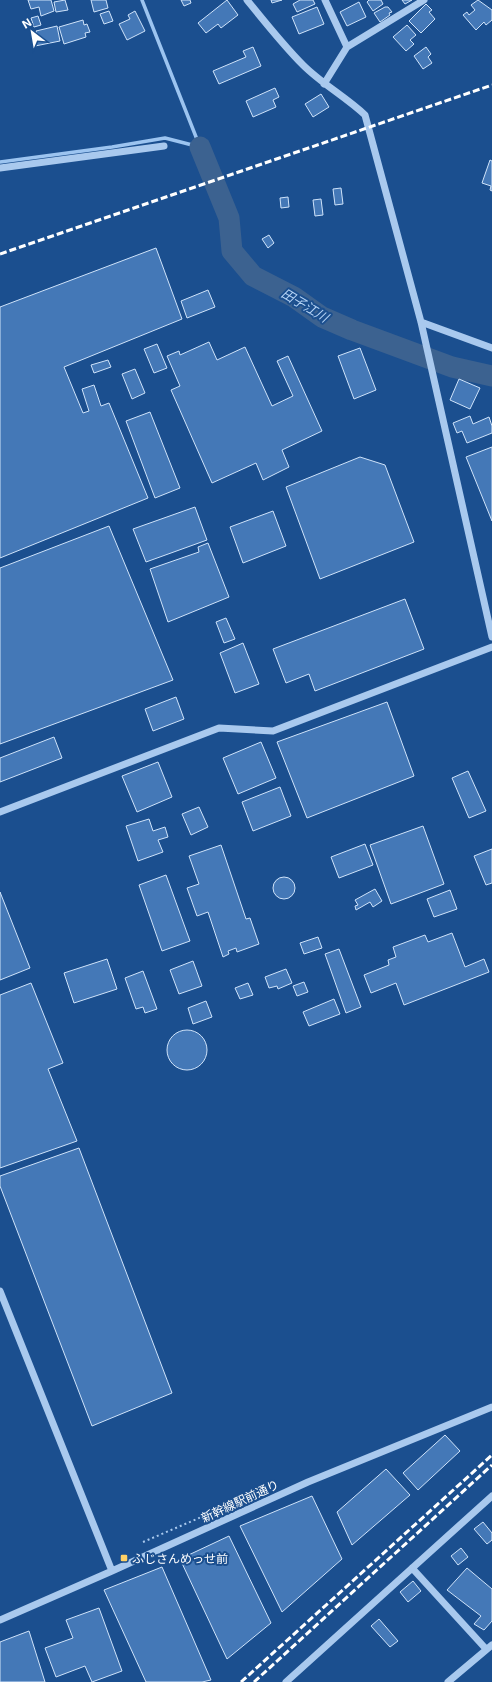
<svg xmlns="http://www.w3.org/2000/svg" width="492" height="1682" viewBox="0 0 492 1682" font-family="Inter,'Noto Sans JP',sans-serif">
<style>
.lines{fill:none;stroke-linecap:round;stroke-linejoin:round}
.stream{stroke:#9cc4f0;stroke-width:3.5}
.river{stroke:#3c6290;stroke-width:21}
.building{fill:#4478b7;stroke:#cfe3fa}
.path{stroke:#a9c9ee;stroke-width:2;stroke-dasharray:2 3;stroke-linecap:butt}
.minor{stroke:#a9c9ee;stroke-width:7}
.rail{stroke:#fff;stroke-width:3;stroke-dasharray:7 3;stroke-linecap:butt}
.poi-dot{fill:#ffd166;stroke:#1b4f8f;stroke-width:1.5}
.labels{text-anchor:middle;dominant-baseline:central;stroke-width:4;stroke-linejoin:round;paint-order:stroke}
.street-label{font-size:12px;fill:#fff;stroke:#1b4f8f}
.poi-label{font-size:12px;fill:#fff;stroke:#1b4f8f;text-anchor:start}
.water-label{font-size:13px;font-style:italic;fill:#b5d3f5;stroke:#1b4f8f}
</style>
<rect width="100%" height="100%" fill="#1b4f8f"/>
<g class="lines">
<path class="stream" d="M142,0L200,147
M0,162L112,147L165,138L200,147"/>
<path class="river" d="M200,147L229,218L232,251L253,276L294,297L322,317L352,330L452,367L492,376"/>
</g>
<path class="building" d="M28,0H51L54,11L41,16L39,7L31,9Z
M65,0L68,10L56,12L54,2Z
M91,0H106L108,8L94,12Z
M181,0H190L191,3L184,6Z
M227,0L238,15L221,28L218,24L206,33L198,23Z
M271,0H282L272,3Z
M300,0H313L315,4L297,12L293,4Z
M369,0H381L383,4L373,11L367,2Z
M402,0H412L405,4Z
M478,0L492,10V20L486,25L484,22L476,30L463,15L467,12L469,15L475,10L471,5Z
M359,2L366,17L347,26L340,12Z
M426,4L432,10L429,12L435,19L421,33L409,21Z
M317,7L324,24L299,34L292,17Z
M385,7H388L392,12L389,13L390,15L380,22L374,13Z
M109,11L113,21L104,24L100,14Z
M135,11L145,31L127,40L119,24L130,19L128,15Z
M38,16L41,25L34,27L31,18Z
M83,20L84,25L87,24L90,32L85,33L86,37L64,44L59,27Z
M407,25L416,35L410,40L414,44L406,51L393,37Z
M57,26L60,41L35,46L33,35L37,34L36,31Z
M253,47L261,66L219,84L213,71L246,57L243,51Z
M426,47L431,54L428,57L432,63L423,69L414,56Z
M275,88L279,97L273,100L276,107L253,117L246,101Z
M321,94L329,107L313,117L305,104Z
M490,160L492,161V191L490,190L491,186L482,183Z
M341,188L343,204L335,205L333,189Z
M288,197L289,207L281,208L280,198Z
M321,199L323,215L315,216L313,200Z
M269,235L274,243L268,248L262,239Z
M156,248L182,319L64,367L83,413L89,411L82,389L94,385L101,406L109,403L148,498L0,558V307Z
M208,290L215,307L187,318L181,301Z
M209,342L217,360L245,347L272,406L293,396L277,361L288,356L322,431L282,450L289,467L263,480L256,463L212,483L171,390L180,386L167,356L179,351L180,355Z
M157,344L167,368L154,373L144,349Z
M360,348L376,390L354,399L338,356Z
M108,360L111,367L94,373L91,365Z
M135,369L145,393L132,399L122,374Z
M459,379L480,388L470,409L450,400Z
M150,412L180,488L155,498L126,421Z
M470,416L473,424L489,417L492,426V433L467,443L462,431L457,433L453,423Z
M492,447V521L466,457Z
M360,457L385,465L414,542L320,579L286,487Z
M195,507L207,540L146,562L133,529Z
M273,511L286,546L243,563L230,527Z
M109,526L173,680L0,744V568Z
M208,543L229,597L168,622L150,569L199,552L198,547Z
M405,599L424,649L315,691L309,674L286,683L273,649Z
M226,618L235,639L224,643L216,622Z
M243,643L259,684L235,693L220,653Z
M176,697L184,719L153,731L145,709Z
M387,702L414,776L307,818L277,742Z
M54,737L62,758L0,782V758Z
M261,742L276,778L238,794L223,758Z
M158,762L172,797L137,812L122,776Z
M468,771L486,811L469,818L452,778Z
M280,787L291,816L253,831L242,802Z
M199,807L208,827L191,835L182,814Z
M149,819L153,831L165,827L168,837L158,840L163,852L138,861L126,826Z
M423,826L444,884L391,904L370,845Z
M365,844L373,865L339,878L331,857Z
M221,845L246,919L250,918L259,944L237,952L236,948L228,951L229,954L223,957L208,912L197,916L187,888L199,884L189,856Z
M492,849V883L486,885L474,856Z
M166,875L190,941L162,951L139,885Z
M273 888a11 11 0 1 1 22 0a11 11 0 1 1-22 0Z
M375,889L382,901L373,907L370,902L356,910L355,906L358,905L355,900Z
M450,890L457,909L434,917L427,899Z
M0,892L30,968L0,980Z
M452,933L465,967L484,959L489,972L404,1005L396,983L371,993L364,975L389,965L388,960L396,957L393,947L425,935L428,942Z
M318,937L322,948L304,954L300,943Z
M339,949L361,1007L346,1013L325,954Z
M107,959L117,989L74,1003L64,973Z
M193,961L202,986L179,994L170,970Z
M286,969L292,983L278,989L277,986L269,988L265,977Z
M143,971L157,1009L145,1013L143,1007L136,1009L125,978Z
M304,982L308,992L297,996L293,986Z
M31,983L63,1063L48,1069L77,1141L0,1168V995Z
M248,983L253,995L240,999L235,988Z
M334,999L340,1014L309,1026L303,1012Z
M206,1001L212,1017L193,1024L188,1008Z
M167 1050a20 20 0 1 1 40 0a20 20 0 1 1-40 0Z
M79,1148L172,1393L92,1426L0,1186V1176Z
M445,1435L460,1451L418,1490L403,1473Z
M386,1469L410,1495L352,1545L337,1512Z
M312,1496L342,1559L282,1612L240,1526Z
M483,1522L492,1533V1540L487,1544L474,1529Z
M229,1536L271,1623L227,1659L180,1559Z
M461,1548L468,1557L458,1565L451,1556Z
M162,1567L211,1680L202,1682H146L104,1590Z
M467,1568L492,1589V1621L484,1630L474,1624L481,1616L447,1590Z
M413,1581L421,1591L408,1602L400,1592Z
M99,1608L122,1671L92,1682L85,1666L56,1677L45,1648L73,1638L66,1620Z
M379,1619L398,1641L390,1647L371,1626Z
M29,1631L45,1682H0V1642Z"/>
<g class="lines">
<path class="path" d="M143,1542L267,1489"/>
<path class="minor" d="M247,0C265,22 283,45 303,65C322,84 346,97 365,115L421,322L492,637
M325,0L347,47
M324,84L347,47L424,0
M0,168L164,146
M421,322L492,348
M0,812L219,728L273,731L492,647
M0,1291L112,1571
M412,1568L486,1649
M0,1620L112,1571L308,1482L492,1407
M286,1682L492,1496
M448,1682L492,1645"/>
<path class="rail" d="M0,254L492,85
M241,1682L492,1455
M254,1682L492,1465"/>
</g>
<rect class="poi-dot" x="120" y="1554" width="8" height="8" rx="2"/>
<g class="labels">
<g class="street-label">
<text transform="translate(240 1501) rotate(-25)">新幹線駅前通り</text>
</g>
<g class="poi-label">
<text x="132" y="1558">ふじさんめっせ前</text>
</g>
<g class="water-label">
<text transform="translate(305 305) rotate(31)">田子江川</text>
</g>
</g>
<g transform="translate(32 32) rotate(329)" stroke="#1b4f8f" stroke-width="3" paint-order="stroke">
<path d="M0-3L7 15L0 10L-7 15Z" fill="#ffffff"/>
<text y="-6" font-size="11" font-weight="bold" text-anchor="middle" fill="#ffffff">N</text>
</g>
</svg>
